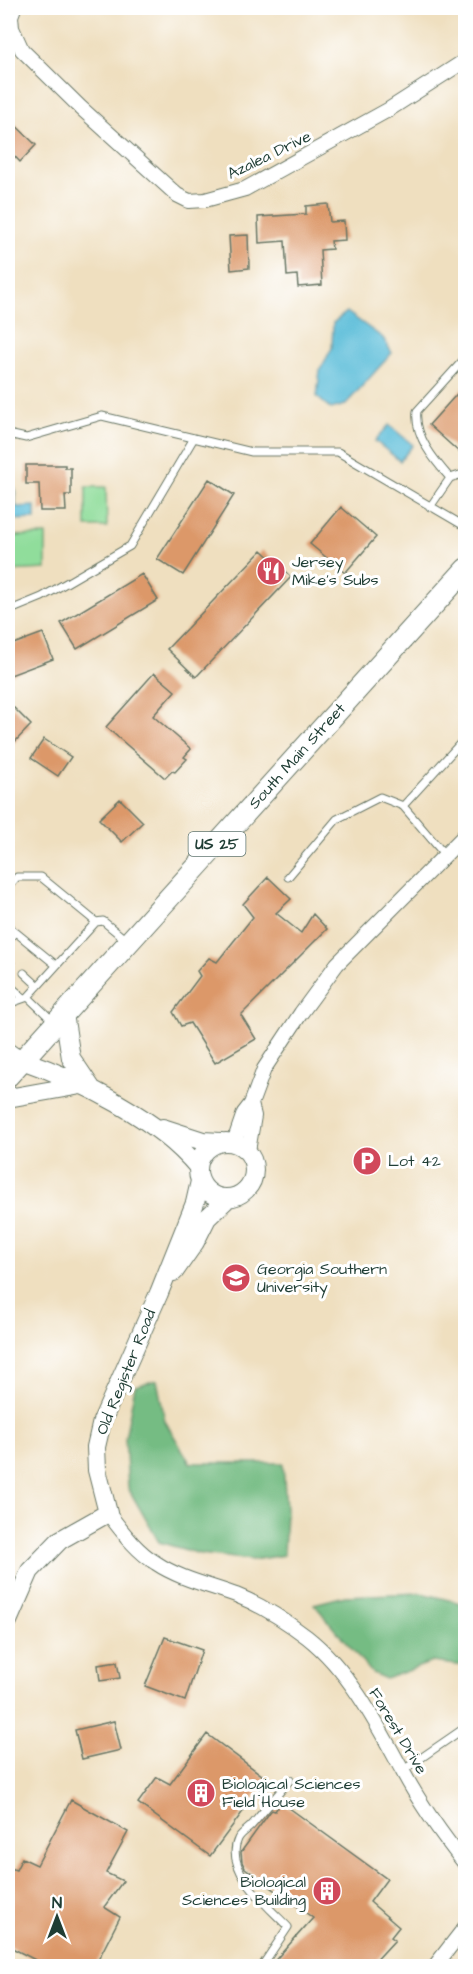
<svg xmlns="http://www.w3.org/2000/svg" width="473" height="1974" viewBox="0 0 473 1974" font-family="'Architects Daughter',sans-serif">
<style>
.green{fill:#90dd9b;stroke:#588d68;stroke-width:1.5}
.forest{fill:#74bc83;stroke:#4a7c5c;stroke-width:1.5}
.water{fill:#5bbdd9;stroke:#3d7d86;stroke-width:1.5}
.building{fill:#dc9869}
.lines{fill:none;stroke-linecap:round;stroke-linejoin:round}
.lane-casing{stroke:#687665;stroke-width:9}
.street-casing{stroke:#687665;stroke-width:16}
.secondary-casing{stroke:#687665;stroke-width:20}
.primary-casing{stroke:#687665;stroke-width:23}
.lane{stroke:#fff;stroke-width:7}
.street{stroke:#fff;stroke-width:14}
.secondary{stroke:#fff;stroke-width:18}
.primary{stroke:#fff;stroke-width:21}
.labels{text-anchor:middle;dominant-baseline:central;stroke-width:6;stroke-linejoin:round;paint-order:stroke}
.shield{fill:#fff;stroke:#627771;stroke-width:1.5}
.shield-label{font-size:15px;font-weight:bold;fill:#1f3d34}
.street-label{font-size:16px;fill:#1f3d34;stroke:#fff}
.poi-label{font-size:16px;fill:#1f3d34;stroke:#fff;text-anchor:start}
</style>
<rect width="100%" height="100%" fill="#fff"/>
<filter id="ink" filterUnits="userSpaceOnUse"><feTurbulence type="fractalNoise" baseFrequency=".0167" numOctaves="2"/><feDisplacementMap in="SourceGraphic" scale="12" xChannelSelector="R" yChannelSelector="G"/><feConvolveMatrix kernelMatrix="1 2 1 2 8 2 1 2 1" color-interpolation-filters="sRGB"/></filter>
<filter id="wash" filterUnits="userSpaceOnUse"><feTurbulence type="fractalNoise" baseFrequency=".008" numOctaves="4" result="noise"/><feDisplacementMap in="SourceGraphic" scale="24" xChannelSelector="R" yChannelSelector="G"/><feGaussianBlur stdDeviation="1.35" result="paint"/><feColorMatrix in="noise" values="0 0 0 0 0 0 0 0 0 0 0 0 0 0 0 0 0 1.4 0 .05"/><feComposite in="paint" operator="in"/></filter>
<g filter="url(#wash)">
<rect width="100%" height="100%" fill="#efdfbf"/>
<path class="green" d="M86,487H106L107,527H86Z
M46,535V569L8,571V536Z"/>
<path class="forest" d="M157,1380L165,1421L190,1463H283L286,1510L284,1555L252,1560L200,1554L159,1542L128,1488L125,1438L135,1386Z
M421,1593L465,1604V1666L432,1662L386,1679L372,1673L314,1604L345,1596Z"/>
<path class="water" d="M347,312L383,338L392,353L345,405L331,409L317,397L320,370L332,348L333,323Z
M389,425L413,445L400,461L375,441Z
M8,488H15L16,507L35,506V519L8,520Z"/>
<g id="blocks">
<path class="building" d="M8,118L36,145L20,162L8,149Z
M328,204L330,222L344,221L345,240L331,241L332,249L320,250L322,285L298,287L297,275L287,276L285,241L259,243L258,217L306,214V206Z
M248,235L249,268L231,270L229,236Z
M465,385V447L460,453L429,425Z
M26,465H65V468H71V495H65L66,511H40L39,484H26Z
M209,479L234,495L183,575L157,559Z
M341,507L376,537L345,573L310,544Z
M262,550L291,577L196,677L167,649Z
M142,574L158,600L77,649L61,623Z
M43,633L53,659L8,676V646Z
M154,673L175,691L153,716L191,749L184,757L187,759L175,772L172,771L165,778L106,727Z
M13,707L31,725L8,749V713Z
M44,739L71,757L58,776L31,758Z
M120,799L143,822L122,842L99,819Z
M268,877L291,899L276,913L301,933L313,914L327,929L241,1015L256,1039L215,1063L190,1023L181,1026L173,1012L200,976L197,971L209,958L217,962L253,917L243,904Z
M165,1637L202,1650L185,1701L145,1686Z
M117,1662L120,1678L100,1681L98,1665Z
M114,1721L121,1750L82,1759L75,1730Z
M207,1734L267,1779L210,1856L138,1803L157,1777L170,1784Z
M71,1800L128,1832L106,1873L123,1881L104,1907L120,1917L95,1966H47L8,1946V1867L16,1870L22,1858L37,1865Z
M281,1802L387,1879L370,1902L399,1927L391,1937L395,1940L371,1966H270L313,1918L245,1868L242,1862L241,1852L270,1812L272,1810L275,1811Z"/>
</g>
</g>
<g filter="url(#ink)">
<use href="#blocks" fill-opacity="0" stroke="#687665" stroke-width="1.5"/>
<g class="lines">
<g class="lane-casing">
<path id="lane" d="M8,434L26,438L102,416L252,452H338L466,527
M450,478C434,460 414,436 417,411L466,357
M430,507L450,478L466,473
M8,611L42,597L130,546L194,438
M403,806L466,737
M288,877L337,819L380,797L403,806L445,855
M8,887L17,877H41L96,922
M8,926L56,965
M8,940L15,932
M8,960L11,964
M24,973L38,986
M11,987L24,998
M28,997L96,922L103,921L126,940
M8,1004L28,997L54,1022
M402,1771L466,1727
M262,1966L288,1927C270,1908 223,1870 238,1839C240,1834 247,1830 251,1826C264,1811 277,1795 290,1780"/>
</g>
<g class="street-casing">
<path id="street" d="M14,8L11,16L12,28L22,50L81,108L177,195L189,201L205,200L245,189L388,110L466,60
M8,1050L22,1060
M234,1142L244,1113L251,1104L264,1069L301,1013L337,964L466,834
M248,1151L254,1116L251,1104
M108,1513C122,1531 136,1551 156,1563C180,1579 209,1585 236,1595C261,1605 286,1621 307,1637C349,1670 377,1724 402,1770C420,1804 442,1835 466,1865
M435,1966L466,1926"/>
</g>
<g class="secondary-casing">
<path id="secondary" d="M64,1014L71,1058L92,1089
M22,1060C82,1081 157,1118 198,1167
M8,1098L81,1085
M163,1128L203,1141L221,1142
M198 1170a28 28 0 1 1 56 0a28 28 0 1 1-56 0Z
M174,1272L195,1242L207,1218L228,1198
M8,1621L30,1571L60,1540L108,1513L97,1470L96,1447L102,1421L159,1293L195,1203L200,1181"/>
</g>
<g class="primary-casing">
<path id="primary" d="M8,1076L466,569"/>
</g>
<use href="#lane" class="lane"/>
<use href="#street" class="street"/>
<use href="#secondary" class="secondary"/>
<use href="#primary" class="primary"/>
</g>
</g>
<defs>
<g id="restaurant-disc" transform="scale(1.5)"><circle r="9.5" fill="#d1495b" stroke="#fff"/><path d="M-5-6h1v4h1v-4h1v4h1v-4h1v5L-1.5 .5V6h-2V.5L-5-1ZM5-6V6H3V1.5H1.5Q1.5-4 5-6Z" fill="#fff"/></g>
<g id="parking-disc" transform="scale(1.5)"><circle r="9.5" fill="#d1495b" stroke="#fff"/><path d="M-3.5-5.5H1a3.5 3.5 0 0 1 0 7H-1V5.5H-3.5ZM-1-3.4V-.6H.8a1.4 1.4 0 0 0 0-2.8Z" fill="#fff"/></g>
<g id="university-disc" transform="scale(1.5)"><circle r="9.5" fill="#d1495b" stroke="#fff"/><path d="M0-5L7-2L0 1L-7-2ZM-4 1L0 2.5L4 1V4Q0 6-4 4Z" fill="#fff"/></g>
<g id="building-disc" transform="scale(1.5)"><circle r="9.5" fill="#d1495b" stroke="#fff"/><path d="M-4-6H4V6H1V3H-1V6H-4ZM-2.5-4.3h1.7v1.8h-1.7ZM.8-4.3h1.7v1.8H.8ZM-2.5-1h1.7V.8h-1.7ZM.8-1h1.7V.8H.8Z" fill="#fff"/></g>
</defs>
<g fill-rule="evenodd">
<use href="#restaurant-disc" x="271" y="571"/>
<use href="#parking-disc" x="367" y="1161"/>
<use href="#university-disc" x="236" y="1278"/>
<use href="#building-disc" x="201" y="1793"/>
<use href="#building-disc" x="327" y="1891"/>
</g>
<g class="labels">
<rect class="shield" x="188.5" y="832" width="57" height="24" rx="4.5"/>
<g class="shield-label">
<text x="217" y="844">US 25</text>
</g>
<g class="street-label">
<text transform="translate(269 155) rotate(-26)">Azalea Drive</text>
<text transform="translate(297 756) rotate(-48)">South Main Street</text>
<text transform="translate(126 1372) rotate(-68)">Old Register Road</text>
<text transform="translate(398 1731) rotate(59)">Forest Drive</text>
</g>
<g class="poi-label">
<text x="292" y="562">Jersey<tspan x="292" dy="18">Mike's Subs</tspan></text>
<text x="388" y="1161">Lot 42</text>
<text x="257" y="1269">Georgia Southern<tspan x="257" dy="18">University</tspan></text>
<text x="222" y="1784">Biological Sciences<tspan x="222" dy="18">Field House</tspan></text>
<text x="306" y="1882" text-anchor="end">Biological<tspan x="306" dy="18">Sciences Building</tspan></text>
</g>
</g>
<rect width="473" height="1974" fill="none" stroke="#fff" stroke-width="30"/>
<g transform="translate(57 1917)" stroke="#ffffff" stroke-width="4.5" paint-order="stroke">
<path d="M0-4.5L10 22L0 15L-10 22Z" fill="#1f3d34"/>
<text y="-9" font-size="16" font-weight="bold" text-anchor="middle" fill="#1f3d34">N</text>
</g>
</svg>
